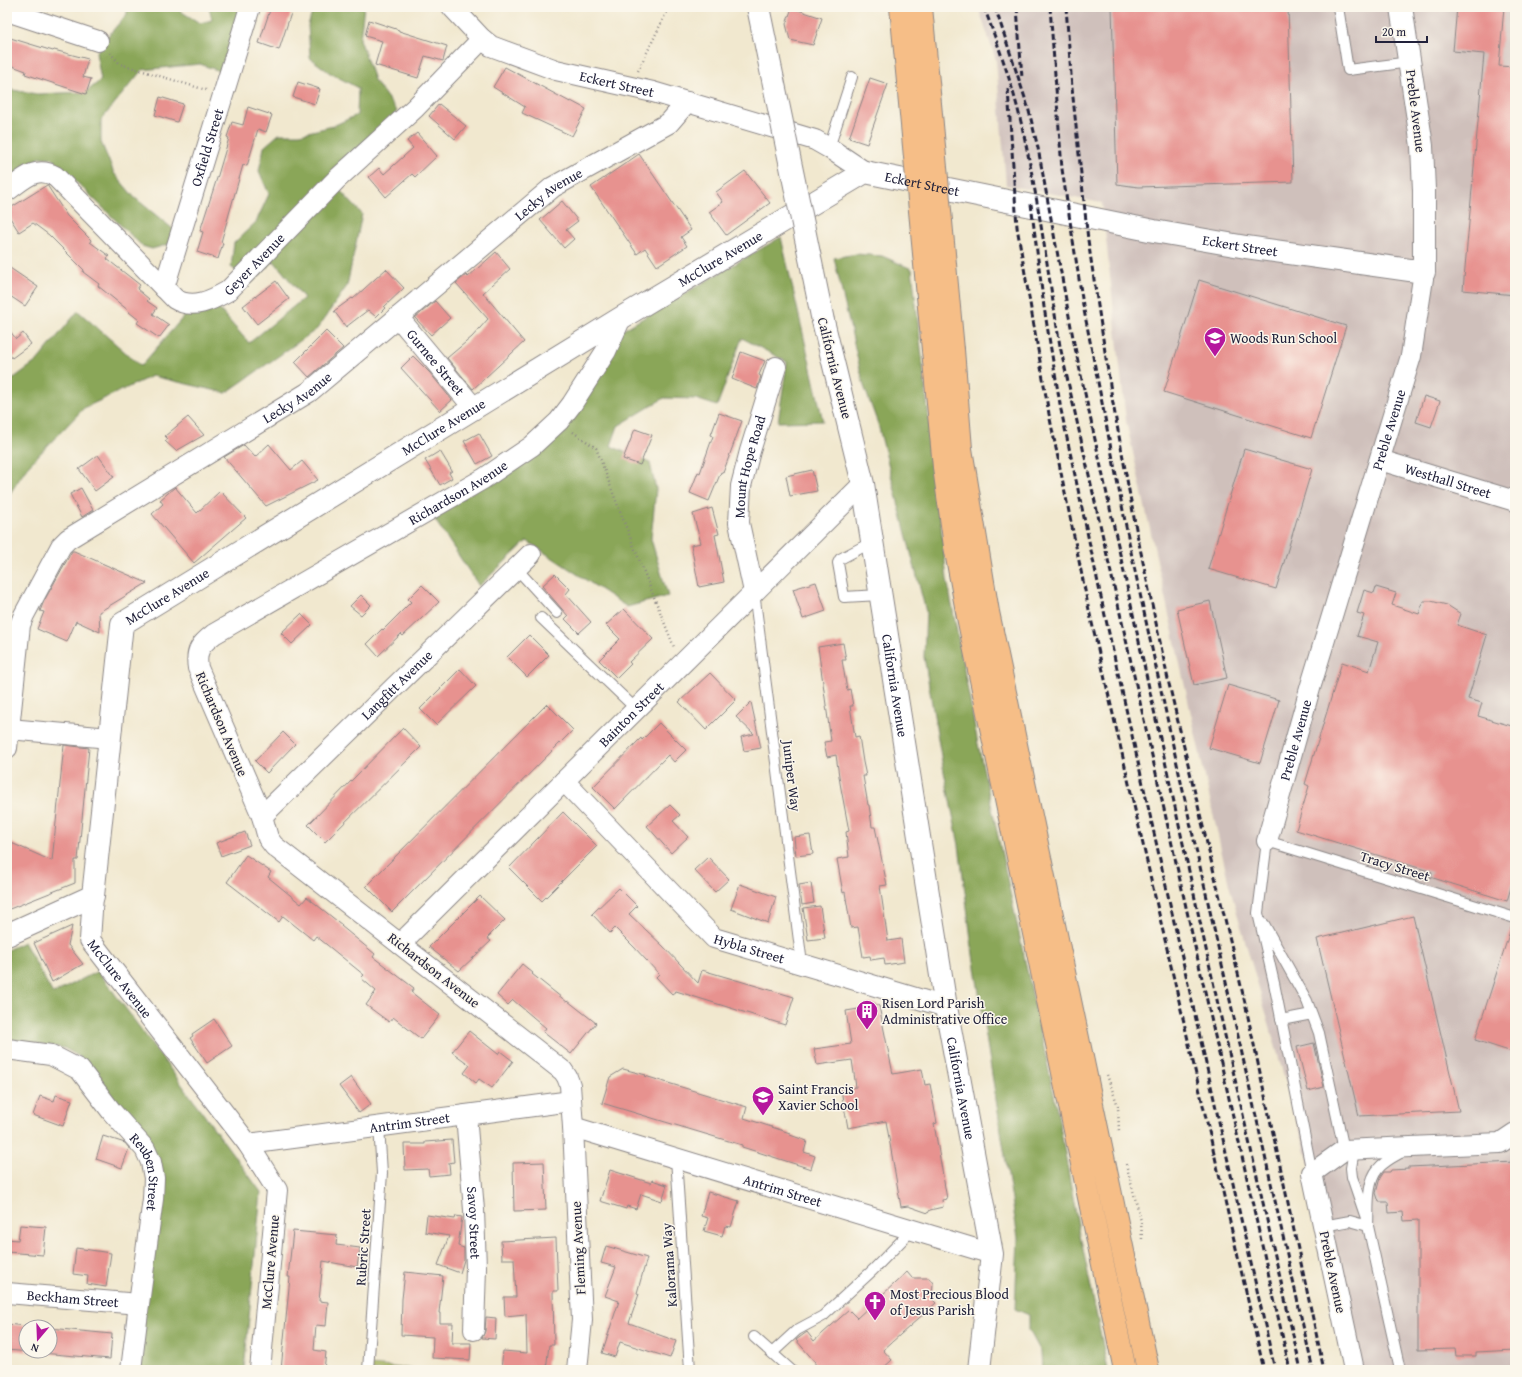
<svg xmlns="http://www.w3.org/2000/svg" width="1522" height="1377" viewBox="0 0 1522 1377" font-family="'Gentium Book Plus',serif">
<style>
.industrial{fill:#cfc0bb}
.green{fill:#adbf63;stroke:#68704f}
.forest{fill:#8aa659;stroke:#56644a}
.building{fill:#e7928f}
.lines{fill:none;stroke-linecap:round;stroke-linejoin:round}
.service-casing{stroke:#8a8585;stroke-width:12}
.minor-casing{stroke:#8a8585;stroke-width:22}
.tertiary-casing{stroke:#8a8585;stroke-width:24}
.motorway-casing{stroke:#8a8585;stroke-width:24}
.path{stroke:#8a8585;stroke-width:2.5;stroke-dasharray:1 3;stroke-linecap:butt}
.service{stroke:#fff;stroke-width:10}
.minor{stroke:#fff;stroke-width:20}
.tertiary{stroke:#fff;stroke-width:22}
.motorway{stroke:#f6be87;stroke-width:22}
.rail{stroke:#22223b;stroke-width:3;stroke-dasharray:6 3;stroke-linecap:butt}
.tertiary-bridge-casing{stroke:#8a8585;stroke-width:24;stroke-linecap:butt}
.motorway-bridge-casing{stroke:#8a8585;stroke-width:24;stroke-linecap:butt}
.tertiary-bridge{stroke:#fff;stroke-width:22}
.motorway-bridge{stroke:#f6be87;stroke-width:22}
.labels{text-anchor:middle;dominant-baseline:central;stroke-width:3;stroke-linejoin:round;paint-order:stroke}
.street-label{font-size:14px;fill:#22223b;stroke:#fbf7ec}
.poi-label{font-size:14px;fill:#22223b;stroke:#fbf7ec;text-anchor:start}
</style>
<rect width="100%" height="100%" fill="#fbf7ec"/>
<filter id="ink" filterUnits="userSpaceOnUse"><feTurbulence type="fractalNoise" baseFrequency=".025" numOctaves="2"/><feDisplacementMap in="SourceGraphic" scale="8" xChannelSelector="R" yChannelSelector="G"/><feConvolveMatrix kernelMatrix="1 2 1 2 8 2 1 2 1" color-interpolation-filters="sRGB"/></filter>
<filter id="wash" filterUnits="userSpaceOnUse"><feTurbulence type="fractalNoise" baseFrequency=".012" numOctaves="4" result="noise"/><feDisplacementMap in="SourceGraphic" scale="16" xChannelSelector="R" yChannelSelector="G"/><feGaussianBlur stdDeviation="0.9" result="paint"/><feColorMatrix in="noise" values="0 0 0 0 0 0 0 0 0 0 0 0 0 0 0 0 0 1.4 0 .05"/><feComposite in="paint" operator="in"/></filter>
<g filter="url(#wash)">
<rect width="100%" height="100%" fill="#f1e8cf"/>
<path class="industrial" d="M978,7H1515V1369L1502,1370H1354L1312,1173L1229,885L1126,421L1102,203L1006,185L996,60Z"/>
<path class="green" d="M368,1365L428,1370H368Z"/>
<path class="forest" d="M127,7H179L180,11L200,23L212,20L209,7H242L222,72L200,64L142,70L101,120V142L114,173L134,197L179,234L176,242L152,249L142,246L52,158L41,157L7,179V89L37,94L86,92L101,80L96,53L107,37L127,14Z
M314,7H364L360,39L374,80L397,111L337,187L362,214L347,286L317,329L226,393L152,376L84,408L28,466L7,498V383L37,361L78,311L141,366L185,315L201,314L219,309L249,343L304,298L274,261L252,283L231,267L234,243L256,222L269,194L259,171L264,147L279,134H300L333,126L357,115L358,88L330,73L310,58L308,25Z
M781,237L823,421L778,422L787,362L742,338L717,406L696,399L664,398L618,426L611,446L650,463L656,489L651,539L668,596L627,607L527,541L479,586L433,517L531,455L621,331Z
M856,254L882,256L912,269L947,579L978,744L1056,1104L1078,1225L1108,1370H1042L1041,1352L1029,1330V1315L1015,1309L1018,1238L973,955L959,845L942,762L924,657L926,612L878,424L864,386L834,258Z
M24,942L53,994L98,971L261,1192L244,1370H137L160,1184L123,1117L80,1057L64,1048L7,1039V950Z"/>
<g id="blocks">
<path class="building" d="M271,7H293L279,50L259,43Z
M1112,7H1288L1293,182L1138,187L1117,184Z
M1457,7H1504L1499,66L1515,67V295L1463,290L1484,54L1453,51Z
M792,8L822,18L813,45L790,40L786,24Z
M369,20L399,30V31L447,46L443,61L425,56L418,78L375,65L382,41L365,36Z
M7,37L53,51L54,50L88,59L83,77L91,79L86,94L25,74L26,71L7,64Z
M505,67L570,102L571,101L586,109L572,136L522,113L525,107L493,87Z
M870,78L888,84L867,144L849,138Z
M298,82L320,89L315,104L293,97Z
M160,97L183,104L177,122L155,115Z
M439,104L466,126L455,139L429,116Z
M248,107L272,115L266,132L258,129L247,166L243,165L221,242L223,243L218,259L197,252L203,232L200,231L218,175L229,138L227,137L232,122L243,125Z
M417,133L437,156L415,177L412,174L386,197L369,177L379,168L384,174L413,148L407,141Z
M639,154L691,230L681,237L687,246L657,266L645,248L637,254L591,187Z
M745,171L770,203L726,235L709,212L723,202L716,192Z
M47,185L67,216L91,240L90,242L109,256L107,259L140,285L137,289L149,299L147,301L157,308L153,314L169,325L159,338L137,323L139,320L129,312V311L98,286L99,284L83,272L84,270L49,235L33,223L19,232L7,213V210Z
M562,201L578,221L566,230L574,239L564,248L540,220Z
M496,252L510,269L483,293L524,342L473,389L447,358L472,337L488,319L456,283L466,275L468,277Z
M7,266L38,287L25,306L7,294Z
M386,269L404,288L384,307L385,308L376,317L368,310L346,327L334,311L352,298L353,299Z
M1199,280L1346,326L1311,438L1164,392Z
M276,281L289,299L257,324L243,306Z
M435,301L450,318L431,335L415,318Z
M7,327L16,339L23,333L31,344L12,358L7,351Z
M326,331L343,348L309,377L295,362Z
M741,352L765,361L759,375L761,376L757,389L732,379Z
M413,356L430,373L452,400L440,411L401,368Z
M1424,396L1440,401L1431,427L1416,422Z
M719,413L742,421L723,473L721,472L709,501L690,493L698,472L700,473L713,436L711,435Z
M188,417L204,435L176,451L165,441L168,439L165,436Z
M635,429L652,435L640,465L623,459Z
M479,433L492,456L477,464L464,441Z
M269,444L291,470L302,461L318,480L266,506L224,457L244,445L255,457Z
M1244,449L1312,469L1276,589L1208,569Z
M440,451L452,471L449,473L452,478L440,485L425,460Z
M98,455L114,477L95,491L79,469Z
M812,470L817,491L790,496L786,476Z
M175,487L197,513L220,491L246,518L194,563L152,514L163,504L160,500Z
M81,488L93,510L82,517L70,494Z
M712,508L719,534L715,535L724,582L699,587L691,545L701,543L693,514Z
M72,551H74L147,583L99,612L100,632L76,621L67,642L37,629L44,612L40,611L44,601Z
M555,574L570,589L566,594L591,622L579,633L565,619L568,616L542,586Z
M816,582L826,611L803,619L793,589Z
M422,585L439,602L403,636L401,634L378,656L367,644L382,629L383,630L411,602L408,599Z
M1376,587L1396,593L1392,605L1419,614L1423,601H1431L1447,605L1461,614L1457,625L1487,635L1468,699L1482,703L1478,716L1515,727V874L1507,901L1430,877L1432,872L1296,830L1309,786L1305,784L1342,662L1369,671L1378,642L1357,636L1364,615L1357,613L1364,590L1374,593Z
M361,595L371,605L361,615L350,606Z
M1210,601L1227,678L1194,685L1177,609Z
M624,609L653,639L629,662L631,664L617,678L599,660L620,639L606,625Z
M301,614L312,625L292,644L281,633Z
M529,635L549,655L527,677L507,657Z
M843,643L846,660H842L847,690L850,689L853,706H850L855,737L859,736L863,762L866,776H863L868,805H869L872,827H875L887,885L880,886L888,941L901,939L904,962L885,965L884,958L871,960L870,956L863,957L858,927L851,928L845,892L843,893L837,859L849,857L846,832L849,831L840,783L836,755L827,757L824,742L831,741L818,647Z
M460,669L476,686L436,725L420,709Z
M710,673L736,700L706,730L679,702Z
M1228,685L1279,700L1260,763L1209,748Z
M751,702L761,748L744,751L741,737L754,734L736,717Z
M547,704L573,730L392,912L366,886Z
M659,723L686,750L674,762L668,755L615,809L593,787L641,738L642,740Z
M403,728L421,747L325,842L308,825Z
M283,732L295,744L267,773L255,761Z
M64,745L89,748L78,860H75V883L7,910V841L52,861Z
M670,805L680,815L673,821L688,837L671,853L647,826Z
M563,812L597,846L542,901L509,868Z
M245,832L250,845L221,856L216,843Z
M810,835L813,854L796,856L794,837Z
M246,855L271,872L268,877L301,904L307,897L342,925L341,926L375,954L373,957L414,988L411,992L440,1015L421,1039L393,1017L389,1022L366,1005L376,991L361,978L364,975L316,936L313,940L283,916L279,922L227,882Z
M708,857L729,879L715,892L694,870Z
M811,883L814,903L802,905L799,885Z
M740,884L776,897L768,923L731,909Z
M619,888L637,906L629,914L663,946L698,983L702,970L794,997L785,1025L676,991L672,994L656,977L659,974L634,947L615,928L610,933L592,914Z
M480,896L505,920L487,938L491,941L459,971L429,947Z
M820,906L825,938L808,940L803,908Z
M1413,916L1459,1111L1359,1116L1317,939Z
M1512,925L1515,926V1053L1475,1040Z
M72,926L68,945L83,964L52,982L34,943Z
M522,964L533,973L532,974L567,1002L568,1001L596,1023L571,1054L543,1032L546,1028L513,1000L508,1005L497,995Z
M874,1003L879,1006L893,1074L922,1069L925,1085L930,1084L937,1123L934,1124L947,1199L942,1200L943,1207L930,1210L928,1213L908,1206L901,1207L886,1121L848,1128L841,1090L856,1087L852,1060L817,1065L814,1049L851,1044L846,1011L865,1008L868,1004Z
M214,1019L232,1046L207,1063L190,1038L193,1036L192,1034Z
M469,1031L498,1054L500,1051L513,1061L492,1088L479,1079L476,1083L464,1073L470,1065L452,1052Z
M1314,1043L1324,1087L1308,1091L1297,1047Z
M623,1069L646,1075L645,1076L747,1107L744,1118L790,1133V1135L807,1141L804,1152L815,1156L811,1169L742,1147V1145L602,1103L610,1077Z
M351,1077L371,1104L359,1113L339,1086Z
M56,1095L72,1100L63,1126L33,1115L40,1096L54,1101Z
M103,1136L125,1143L129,1148L122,1168L96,1159Z
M452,1140L454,1162L449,1163L450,1174L429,1176L428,1169L405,1170L404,1144H425V1142Z
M544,1162L546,1210L514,1211L513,1163Z
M1515,1162V1350L1476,1352V1356H1456L1455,1349L1418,1350V1220L1404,1221L1403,1212L1389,1213L1388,1202H1379L1376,1193L1380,1178L1384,1172H1390L1391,1170L1409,1169V1167Z
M610,1170L651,1183L652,1180L667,1185L662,1201L641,1194L636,1209L627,1206L626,1209L600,1201Z
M708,1192L739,1201L731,1227L725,1226L722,1236L704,1231L708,1218L701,1216Z
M427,1215L455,1219L456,1216L462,1217L458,1246L464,1248V1260L460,1273L438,1265L449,1236L425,1232Z
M20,1225L46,1227L43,1255L7,1252V1239L18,1240Z
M293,1231L337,1235L336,1245L360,1248L357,1267L323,1261L319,1301L328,1302L326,1326L316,1325L314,1350L326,1352L324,1370H281L290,1277H288Z
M556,1238L558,1291H553L554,1345H549L546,1370L501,1369L503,1351L527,1353L526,1314L505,1316L504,1297H516L514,1259H502L501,1241Z
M606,1246L647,1258L637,1293L639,1294L629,1323L654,1332V1333L676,1341L670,1358L620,1342L615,1357L602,1353L619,1301L605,1296L616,1267L601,1263Z
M76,1248L111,1253L106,1287L87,1284L88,1276L73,1274Z
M405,1272L443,1276L439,1313H440V1323H453L452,1343H471L470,1360L432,1358L433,1337L401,1335L402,1299Z
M907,1272L912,1278H929L933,1283L932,1299L936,1303L883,1350L892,1360L881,1370H815V1362L796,1340L807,1332L814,1341L849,1310L857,1318Z
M486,1317L496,1318L495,1339L482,1338L485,1331Z
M7,1324L34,1327H26V1351H50V1328L112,1334L110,1359L7,1350Z"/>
</g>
</g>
<g filter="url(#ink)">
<use href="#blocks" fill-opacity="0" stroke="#8a8585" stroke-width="1"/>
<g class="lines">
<g class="service-casing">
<path id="service" d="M1338,7L1348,70L1410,62
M829,148L852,77
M872,542L840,559L838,563L844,597L880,595
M516,568L557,613
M754,592L802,964
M541,618L636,709
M1264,924L1307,1001L1319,1033L1344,1150
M1281,1020L1312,1014
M1354,1150L1351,1168L1352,1177L1366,1218
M676,1158L690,1370
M1312,1173L1274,983L1258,913L1267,841L1515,918
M1323,1226L1350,1221L1368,1226L1400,1370
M1368,1226C1369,1209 1366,1183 1378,1169C1384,1161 1395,1156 1404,1151
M754,1337L791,1370
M772,1353L797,1330L823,1316L873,1270L912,1230
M368,1370L382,1173L379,1126"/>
</g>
<g class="minor-casing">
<g id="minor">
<path id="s1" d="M452,7L482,39L491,46L556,70L653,92L815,140L829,148L865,172"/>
<path d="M7,11L98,41"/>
<path id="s2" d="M7,191C23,180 35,165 55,176L175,299C193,310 212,300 228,291L337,179L415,108L482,39"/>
<path id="s3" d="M164,288L250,7"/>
<path id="s4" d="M398,317L474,408"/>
<path id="s5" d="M1380,460L1515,501"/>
<path id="s6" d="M754,592L739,523L741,486L750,451L776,367"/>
<path d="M9,729L110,738"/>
<path id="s7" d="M7,748L20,625L24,615L61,546L68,539L309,392L553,187L669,123L687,102"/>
<path id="s8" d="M564,781L714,938L946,1007"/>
<path id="s9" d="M262,816L531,554"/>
<path id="s10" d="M1267,841L1311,685L1411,356L1424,272"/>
<path id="s11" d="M93,896L90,940L248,1144L277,1190L260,1370"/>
<path id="s12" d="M400,944L863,484"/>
<path id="s13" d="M7,1049L51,1055L80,1070L112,1112L145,1149L151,1162L154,1178L153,1199L139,1304L131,1370"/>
<path id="s14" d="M466,1115L474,1210L476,1268L474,1330"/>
<path id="s15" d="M573,1127L992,1254"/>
<path id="s16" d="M248,1144L571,1101"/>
<path id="s17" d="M7,1293L139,1304"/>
<path id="s18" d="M577,1370L582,1320L573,1127L570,1085L567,1077L563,1071L274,846L268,838L262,816L198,668C195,650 201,644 214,634L483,479L532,446L559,421L572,404L606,351L621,318"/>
<path d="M1354,1370L1312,1173L1344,1150L1500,1143L1515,1133"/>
</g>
</g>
<g class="tertiary-casing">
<g id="tertiary">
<path id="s19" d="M823,321L863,484L946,1007L992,1254L979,1370"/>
<path id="s20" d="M7,935L93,896L122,624L621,318L865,172L1154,231L1246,247L1424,272V190L1422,146L1401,7"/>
</g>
</g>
<g class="motorway-casing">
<path id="motorway" d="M933,350L944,467L955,546L968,617L1125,1370
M953,350L961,449L988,612L1148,1370"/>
</g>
<path class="path" d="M110,53L120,64L206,90
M638,71L669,7
M573,432L596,448L626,527L674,647
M1107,1075L1118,1106L1119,1132
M1126,1164L1141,1221L1142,1239"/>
<use href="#service" class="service"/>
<use href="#minor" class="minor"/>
<use href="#tertiary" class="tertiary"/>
<use href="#motorway" class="motorway"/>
<path class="rail" d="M984,7C998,45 1012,83 1021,122C1038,196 1048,272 1060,346L1290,1370
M995,7L1028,107L1038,148L1074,343L1219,1009L1301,1370
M1017,7L1022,78
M1050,7L1062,169L1083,305L1132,557L1181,782L1313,1370
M1066,7L1072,88L1088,240L1112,398L1137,534L1169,684L1245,1003L1324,1370
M1008,89L1017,227L1049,414L1089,610L1264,1370
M1031,204L1044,307L1061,410L1104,611L1275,1370"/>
<g class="tertiary-bridge-casing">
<path id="tertiary-bridge" d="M758,7L823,321"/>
</g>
<g class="motorway-bridge-casing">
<path id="motorway-bridge" d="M901,7L933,350
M921,7L953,350"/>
</g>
<use href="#tertiary-bridge" class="tertiary-bridge"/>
<use href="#motorway-bridge" class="motorway-bridge"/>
</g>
</g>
<defs>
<g id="school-pin" transform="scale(1.15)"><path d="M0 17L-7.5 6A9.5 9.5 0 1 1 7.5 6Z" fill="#b5179e" stroke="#fbf7ec"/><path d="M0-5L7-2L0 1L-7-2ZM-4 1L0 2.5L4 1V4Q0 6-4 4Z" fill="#fff"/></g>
<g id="building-pin" transform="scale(1.15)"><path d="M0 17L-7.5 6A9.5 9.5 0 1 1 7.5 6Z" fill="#b5179e" stroke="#fbf7ec"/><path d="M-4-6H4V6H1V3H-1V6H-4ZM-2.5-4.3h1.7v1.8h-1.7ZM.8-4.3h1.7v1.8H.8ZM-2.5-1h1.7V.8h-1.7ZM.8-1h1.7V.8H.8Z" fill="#fff"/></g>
<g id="church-pin" transform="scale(1.15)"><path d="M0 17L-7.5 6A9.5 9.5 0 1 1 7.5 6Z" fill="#b5179e" stroke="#fbf7ec"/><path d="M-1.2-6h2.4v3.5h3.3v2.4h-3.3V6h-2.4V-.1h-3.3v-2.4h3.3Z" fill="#fff"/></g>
</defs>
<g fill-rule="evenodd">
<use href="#school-pin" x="1215" y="338"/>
<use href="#building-pin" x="867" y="1011"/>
<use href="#school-pin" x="763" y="1097"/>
<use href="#church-pin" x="875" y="1302"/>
</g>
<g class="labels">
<g class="street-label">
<text stroke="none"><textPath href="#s1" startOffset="187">Eckert Street</textPath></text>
<text transform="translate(1416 111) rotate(83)">Preble Avenue</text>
<text stroke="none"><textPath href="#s3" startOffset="147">Oxfield Street</textPath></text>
<text stroke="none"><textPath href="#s20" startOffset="1296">Eckert Street</textPath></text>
<text stroke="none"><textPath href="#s7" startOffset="816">Lecky Avenue</textPath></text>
<text stroke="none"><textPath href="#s20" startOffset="1620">Eckert Street</textPath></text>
<text stroke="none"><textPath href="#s20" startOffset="1069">McClure Avenue</textPath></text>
<text stroke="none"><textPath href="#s2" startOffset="320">Geyer Avenue</textPath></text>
<text stroke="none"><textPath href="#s4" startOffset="59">Gurnee Street</textPath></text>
<text transform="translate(835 368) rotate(76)">California Avenue</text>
<text stroke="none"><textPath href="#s7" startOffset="492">Lecky Avenue</textPath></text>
<text stroke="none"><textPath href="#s20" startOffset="745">McClure Avenue</textPath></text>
<text stroke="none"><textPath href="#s10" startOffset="429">Preble Avenue</textPath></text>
<text stroke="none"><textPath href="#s6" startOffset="128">Mount Hope Road</textPath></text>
<text stroke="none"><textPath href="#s5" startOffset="71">Westhall Street</textPath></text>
<text stroke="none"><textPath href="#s18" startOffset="1184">Richardson Avenue</textPath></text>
<text stroke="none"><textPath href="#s20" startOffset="421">McClure Avenue</textPath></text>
<text stroke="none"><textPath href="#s9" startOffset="188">Langfitt Avenue</textPath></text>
<text stroke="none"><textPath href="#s19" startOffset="372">California Avenue</textPath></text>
<text stroke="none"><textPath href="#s12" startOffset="326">Bainton Street</textPath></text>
<text transform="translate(222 724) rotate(67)">Richardson Avenue</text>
<text stroke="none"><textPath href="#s10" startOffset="105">Preble Avenue</textPath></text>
<text transform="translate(792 776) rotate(83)">Juniper Way</text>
<text transform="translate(1395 866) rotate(17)">Tracy Street</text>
<text stroke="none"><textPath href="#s8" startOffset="254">Hybla Street</textPath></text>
<text transform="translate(434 970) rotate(38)">Richardson Avenue</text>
<text stroke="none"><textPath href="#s11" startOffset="93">McClure Avenue</textPath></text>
<text stroke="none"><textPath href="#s19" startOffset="780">California Avenue</textPath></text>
<text stroke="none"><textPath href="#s16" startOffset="163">Antrim Street</textPath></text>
<text stroke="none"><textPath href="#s13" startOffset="202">Reuben Street</textPath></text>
<text stroke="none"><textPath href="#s15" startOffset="219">Antrim Street</textPath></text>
<text stroke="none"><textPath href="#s14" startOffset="108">Savoy Street</textPath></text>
<text transform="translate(363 1247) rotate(-86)">Rubric Street</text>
<text transform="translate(578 1248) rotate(-93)">Fleming Avenue</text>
<text transform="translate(270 1262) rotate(-85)">McClure Avenue</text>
<text transform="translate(669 1265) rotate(-94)">Kalorama Way</text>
<text transform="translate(1333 1272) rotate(78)">Preble Avenue</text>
<text stroke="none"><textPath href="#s17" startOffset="66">Beckham Street</textPath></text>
</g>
<g class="poi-label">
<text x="1230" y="338">Woods Run School</text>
<text x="882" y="1003">Risen Lord Parish<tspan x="882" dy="16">Administrative Office</tspan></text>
<text x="778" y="1089">Saint Francis<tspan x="778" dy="16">Xavier School</tspan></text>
<text x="890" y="1294">Most Precious Blood<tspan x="890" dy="16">of Jesus Parish</tspan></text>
</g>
</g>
<rect width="1522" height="1377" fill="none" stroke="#fbf7ec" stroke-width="24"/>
<g transform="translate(38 1339) rotate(199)"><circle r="19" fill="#fbf7ec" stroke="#a4a2a5"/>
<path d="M0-3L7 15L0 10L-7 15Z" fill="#b5179e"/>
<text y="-6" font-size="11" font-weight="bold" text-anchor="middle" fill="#22223b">N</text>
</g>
<path d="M1376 36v6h51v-6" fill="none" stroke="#22223b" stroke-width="2"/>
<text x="1382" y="36" font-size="12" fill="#22223b" stroke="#fbf7ec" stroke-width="3" paint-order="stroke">20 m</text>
</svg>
